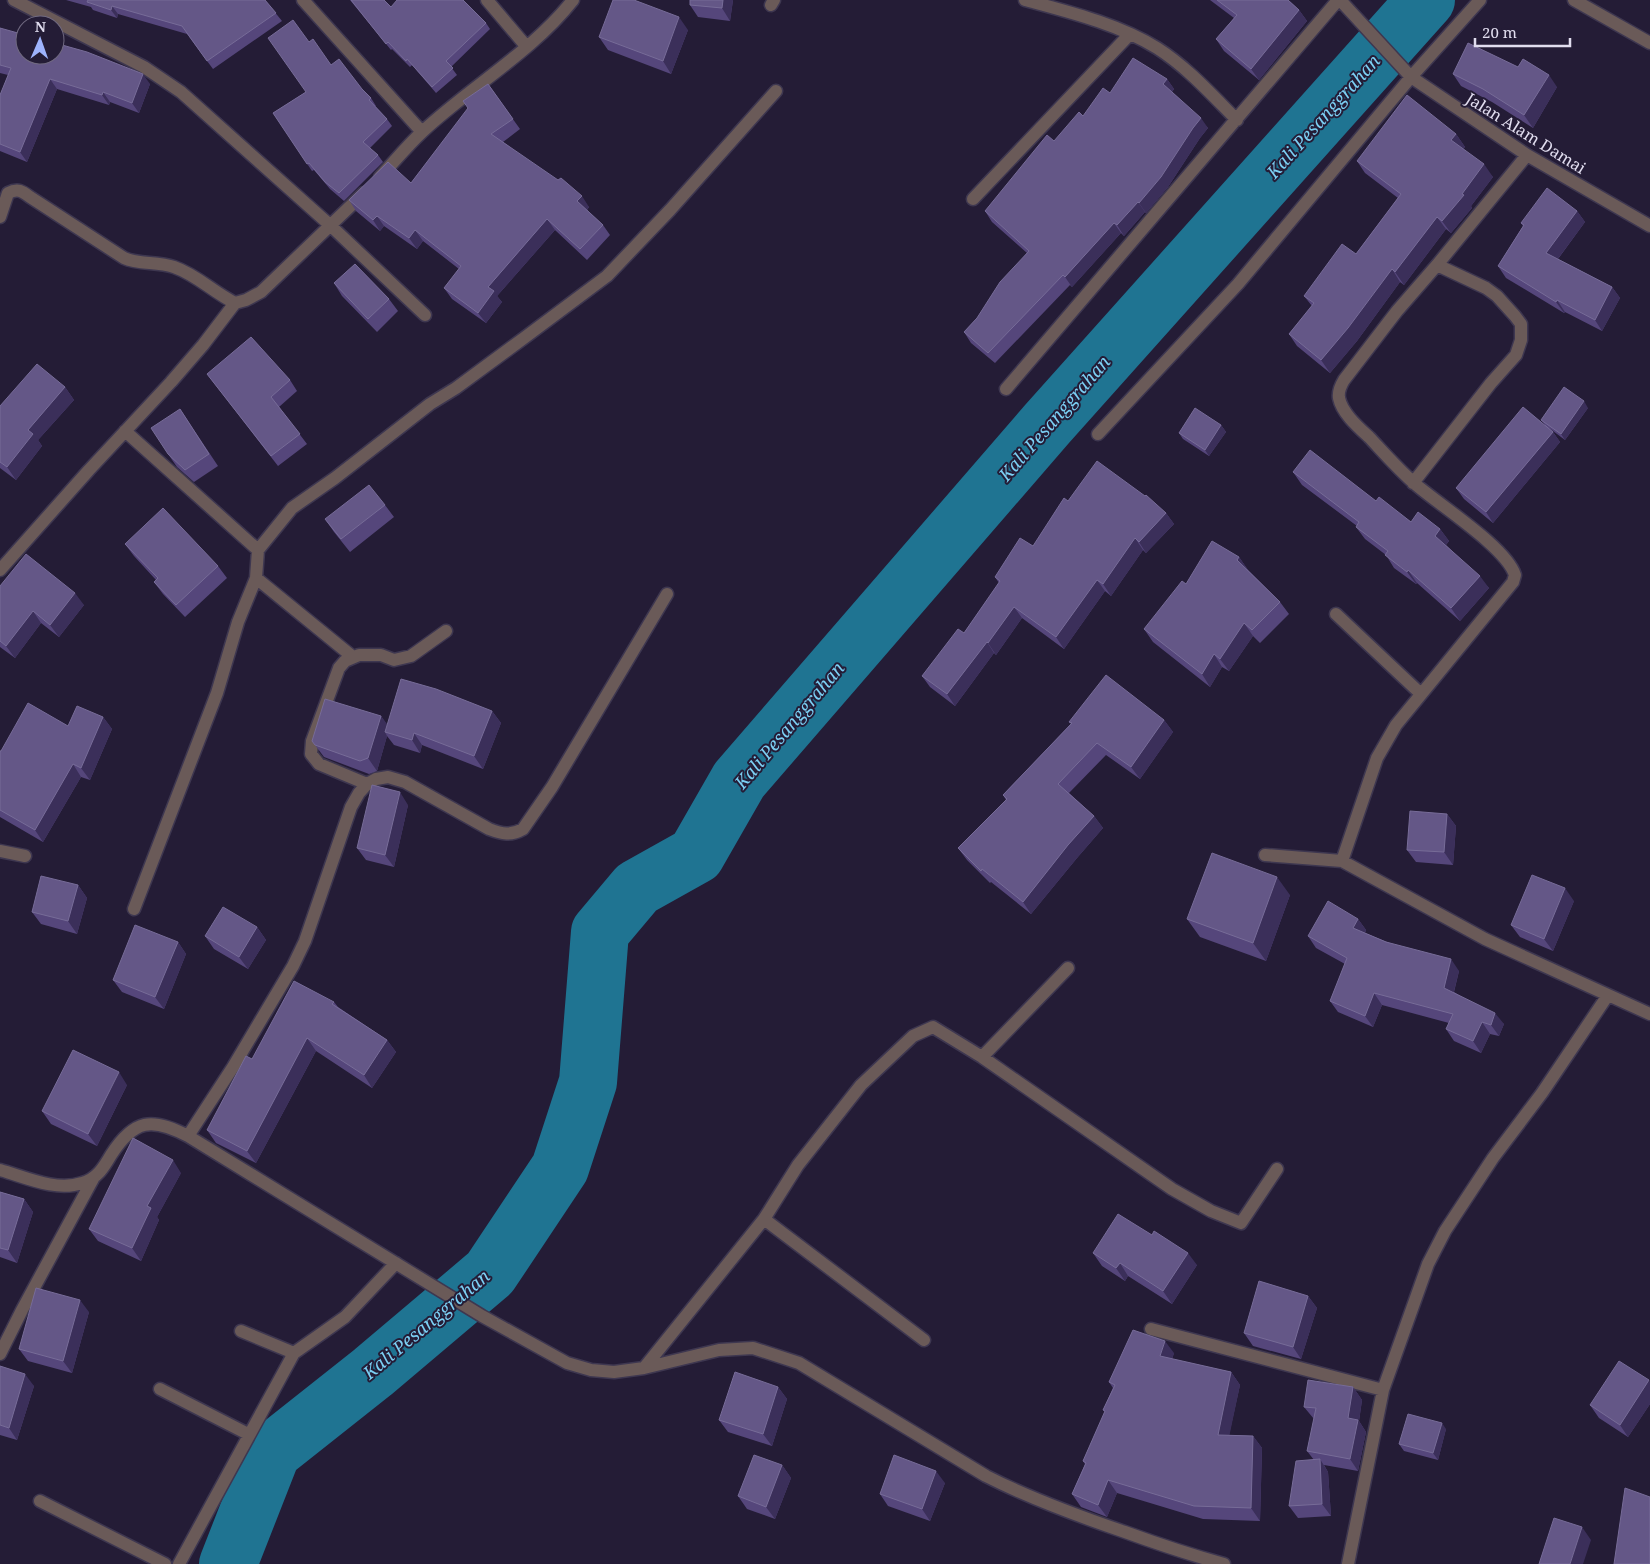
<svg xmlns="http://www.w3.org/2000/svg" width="1650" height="1564" viewBox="0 0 1650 1564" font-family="'Noto Serif',serif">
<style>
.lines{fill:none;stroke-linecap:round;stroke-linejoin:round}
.river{stroke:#1f7492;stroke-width:58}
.minor-casing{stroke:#3e3750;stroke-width:15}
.minor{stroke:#6a5a58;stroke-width:12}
.wall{fill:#55467b}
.shaded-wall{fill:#3b2f5a}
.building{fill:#645787;stroke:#776c98}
.labels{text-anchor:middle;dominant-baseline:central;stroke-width:4;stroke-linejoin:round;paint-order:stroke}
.street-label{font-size:16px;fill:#e1ddef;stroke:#241c36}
.water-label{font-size:18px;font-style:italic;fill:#7bcff3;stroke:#241c36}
</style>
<rect width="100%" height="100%" fill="#241c36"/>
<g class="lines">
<path class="river" d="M228,1564L272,1452L373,1372L490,1273L560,1168L588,1082L600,932L637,888L696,855L739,780L1047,424L1426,0"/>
<g class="minor-casing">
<path id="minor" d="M14,0L144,67L181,92L331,226L425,315
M303,0L422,132
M487,0L526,46
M1025,0C1069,12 1118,24 1157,48C1187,67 1212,95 1237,120
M1340,0L1411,77L1527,155L1650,226
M1574,0L1650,43
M771,5L774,0
M380,177C394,162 407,146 422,132C470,87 532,52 573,0
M973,199L1130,34
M0,217L8,193C18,188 22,191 30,197L124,258C139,265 157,261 174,267C197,275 213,292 235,303
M1006,389L1338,0
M125,431L258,550
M1098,434L1238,284L1411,77L1480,0
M1413,483L1491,383L1516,355L1521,340V324L1515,316L1497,296L1486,288L1437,265
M0,570L89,470L171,382L203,345L235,303L246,300L261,292L364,193
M256,578L353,657
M1336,614L1421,694
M367,784L319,764L311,754L312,741L339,668L345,661L359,655H381L394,660L411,656L446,631
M0,851L25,856
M1265,855L1342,861L1485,939L1650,1014
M1342,861L1377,758L1396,725L1513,582L1515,575C1506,547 1439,505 1414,483C1398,469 1384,453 1369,437C1358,427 1342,413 1339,398C1338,392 1341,385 1344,380L1397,311L1437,265L1527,155
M134,909L217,693L238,622L256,578L258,550L292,508L335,478L430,404L456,388L524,338L607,276L670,210L776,91
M982,1057L1068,968
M188,1136L233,1067L293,966L305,941L351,807L359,793L367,784L376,779L388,777L405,782L489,829C502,834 511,836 523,829L552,787L667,594
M0,1170C25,1177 56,1192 82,1183C97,1179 104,1167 111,1155C134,1119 152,1117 188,1136L482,1316L567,1363L591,1370L614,1372L644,1368L719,1350L753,1348L799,1363L986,1476C1031,1499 1078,1516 1125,1532C1158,1544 1191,1555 1224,1564
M764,1219L924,1340
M1151,1329L1383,1390
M241,1331L294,1353
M0,1354L22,1310L93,1179
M644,1368L764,1219L798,1165L861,1085L913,1036L933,1027L982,1057L1172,1189L1211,1211L1241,1223L1277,1169
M160,1389L248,1434
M40,1501L165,1564
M179,1564L294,1353L345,1317L396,1263
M1348,1564L1383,1390L1428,1264L1445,1231L1493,1158L1542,1093L1608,995"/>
</g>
<use href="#minor" class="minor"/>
</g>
<path class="wall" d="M66,0H265L282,21L213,69L187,34L118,14L117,18L93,10L91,7Z
M350,0H384L391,7L486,23L490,29L451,67L457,75L436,93L412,65L410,67L392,49L391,50Z
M690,0H733L730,21L698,17L690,5Z
M1210,0H1288L1299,10L1307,21L1259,80L1224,51L1216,39L1234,18Z
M0,28L150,84L139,113L110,102L109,105L57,89L27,162L0,151V95L8,75L0,73Z
M688,30L671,74L608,50L599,37Z
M309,42L331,65L362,89L371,98L376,106H375L387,119L392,126L370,148L378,155L383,162L344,201L330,189L314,170L312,171L273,113L306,92Z
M1453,74L1557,87L1533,128L1492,102L1461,86Z
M1167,79L1174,89L1172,92L1208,128L1200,138L1168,187L1146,213L1145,212L1124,236L1121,233L1072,287L1070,285L995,363L971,343L964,332L977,318L1027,253L992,222L985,211L1054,141L1110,93Z
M488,84L520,129L503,142L589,207L587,210L603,225L610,235L587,260L555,230L497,296L502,302L486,323L452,299L444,288L459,269L423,241L417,249L384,226L380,231L356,211L349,200L411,183Z
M1456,134L1465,147L1463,149L1493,177L1471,206L1472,208L1451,233L1446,229L1404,285L1400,282L1357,341L1330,373L1297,346L1289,334L1312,306L1304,296L1356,254L1398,198L1365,173L1357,161Z
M1577,211L1585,222L1558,259L1612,287L1620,298L1602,331L1565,312L1564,313L1506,278L1498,266L1523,226L1521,223Z
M334,283L389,299L398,311L377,332L342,296Z
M207,374L290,380L297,391L279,407L307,444L278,466Z
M65,387L74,400L38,440L42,446L16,480L0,468V406Z
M1588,408L1565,440L1549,428L1553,432L1560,442L1493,523L1464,499L1456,488L1545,425L1541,420Z
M180,409L218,466L194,482L177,467L168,454Z
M1221,425L1226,432L1209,456L1183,439L1179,433Z
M1293,472L1376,501L1411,522L1440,529L1449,541L1446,545L1489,588L1460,621L1417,583L1416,584L1394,568L1386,555L1365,539L1356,527L1357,526L1302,485Z
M1068,501L1166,513L1174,524L1146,553L1143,550L1111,596L1105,591L1064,649L1022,618L996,655L994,653L955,706L930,687L922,676L964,633L999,583L995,577L1033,546Z
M385,505L394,517L350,552L334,532L325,519Z
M125,544L218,566L227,578L185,617L163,594L154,582L156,580L134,556Z
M1239,557L1248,570L1280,602L1289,614L1260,643L1253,636L1229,671L1222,667L1210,687L1153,642L1144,629L1186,584Z
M0,586L84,605L59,637L41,623L15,658L0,647Z
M492,711L501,723L483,769L422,745L420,753L394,745L387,736L377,771L369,774L324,757L312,741L381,716L387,725Z
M103,717L112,729L90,780L81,777L43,842L0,817V751L68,726Z
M1164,720L1173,732L1140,779L1106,755L1069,793L1094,816L1103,828L1077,858L1031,914L991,882L990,883L967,860L958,848L1006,800L1003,795L1071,724L1069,722Z
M408,805L394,867L366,860L357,848Z
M1447,814L1456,826L1453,865L1416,862L1407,850Z
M78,885L87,898L77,934L41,924L32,912Z
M1290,895L1266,961L1200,937L1187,919Z
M1574,901L1553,951L1520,937L1511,925Z
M1358,919L1366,930L1365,933L1459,971L1454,992L1504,1024L1499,1036L1490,1034L1481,1053L1454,1041L1446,1029L1449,1023L1382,1005L1373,1027L1338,1012L1330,1001L1345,964L1316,948L1308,936Z
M257,927L266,940L248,969L214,949L205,936Z
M178,942L186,954L164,1009L122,992L113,980Z
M334,1002L338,1007L387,1040L396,1052L372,1088L316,1051L256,1163L216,1143L207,1130L252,1059Z
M127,1085L97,1146L51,1124L42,1111Z
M181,1173L157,1217L159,1220L141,1261L98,1241L89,1229Z
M0,1192L24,1199L33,1212L17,1263L0,1257Z
M1093,1253L1197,1265L1172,1304L1128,1276L1125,1281L1102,1266Z
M1308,1296L1317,1308L1301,1359L1253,1346L1244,1333Z
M89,1312L72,1373L28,1361L19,1349Z
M1174,1353L1172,1359L1231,1372L1240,1385L1229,1435L1253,1436L1262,1448L1260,1521L1203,1519L1117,1493L1107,1517L1081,1507L1072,1494L1085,1464L1083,1461L1105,1412L1103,1410L1113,1388L1109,1382Z
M0,1366L34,1386L17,1440L0,1435Z
M1650,1382V1404L1628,1437L1599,1418L1590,1405Z
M778,1387L787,1399L772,1446L728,1432L719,1420Z
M1353,1387L1362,1400L1359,1421L1366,1432L1358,1471L1324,1465L1328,1472L1331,1516L1298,1518L1289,1506L1314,1460L1307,1451L1314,1419L1304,1407Z
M1446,1429L1438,1460L1404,1451L1399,1444Z
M782,1465L791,1478L775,1519L747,1509L738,1496Z
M945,1483L930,1521L888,1506L880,1494Z"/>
<path class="shaded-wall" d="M723,0H733L730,21L722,8Z
M112,6L118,14L117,18L111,10Z
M1299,10L1307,21L1259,80L1251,69Z
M679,17L688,30L671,74L663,61Z
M143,74L150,84L139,113L132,103Z
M1549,75L1557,87L1533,128L1524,115Z
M50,79L57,89L27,162L20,152Z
M1167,79L1174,89L1170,94L1163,84Z
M103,92L110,102L109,105L102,95Z
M1201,118L1208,128L1200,138L1168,187L1146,213L1139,203L1193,128Z
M1456,134L1465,147L1460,153L1451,140Z
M1484,164L1493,177L1471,206L1472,208L1451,233L1442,221Z
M582,196L589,207L585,212L577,201Z
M1138,202L1145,212L1124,236L1117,225Z
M1577,211L1585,222L1554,264L1546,253Z
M377,216L384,226L380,231L373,220Z
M1437,217L1446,229L1404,285L1395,272Z
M547,219L555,230L497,296L502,302L486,323L478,313L488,287Z
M1114,223L1121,233L1072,287L1065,277Z
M415,230L423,241L417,249L409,238Z
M1392,269L1400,282L1357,341L1330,373L1321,360Z
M1612,287L1620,298L1602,331L1595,320Z
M1557,300L1565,312L1564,313L1556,302Z
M65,387L74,400L38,440L42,446L16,480L7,467L28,430Z
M1584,401L1588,408L1565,440L1561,434Z
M1221,425L1226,432L1209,456L1205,450Z
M1553,432L1560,442L1493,523L1486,512Z
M1166,513L1174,524L1146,553L1139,542Z
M1440,529L1449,541L1443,548L1435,536Z
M1135,538L1143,550L1111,596L1103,584Z
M1239,557L1248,570L1237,560Z
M1408,570L1417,583L1416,584L1407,572Z
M1480,576L1489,588L1460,621L1451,608Z
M1097,580L1105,591L1064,649L1056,637Z
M75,593L84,605L59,637L50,625Z
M1014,607L1022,618L996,655L988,643Z
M33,611L41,623L15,658L6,646Z
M1244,623L1253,636L1229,671L1220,659Z
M987,642L994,653L955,706L947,694Z
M1214,654L1222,667L1210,687L1202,674Z
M492,711L501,723L483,769L474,756Z
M381,716L390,728L385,732L387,736L377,771L368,758Z
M103,717L112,729L90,780L81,768Z
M1164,720L1173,732L1140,779L1131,767Z
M414,733L422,745L420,753L412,740Z
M73,764L81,777L43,842L35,830Z
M400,792L408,805L394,867L385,855Z
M1447,814L1456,826L1453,865L1444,852Z
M1094,816L1103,828L1077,858L1031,914L1023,902L1068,845Z
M1277,877L1290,895L1266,961L1253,943Z
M78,885L87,898L77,934L68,921Z
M1565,888L1574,901L1553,951L1544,939Z
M1358,919L1366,930L1361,940L1353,928Z
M257,927L266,940L248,969L239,957Z
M178,942L186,954L164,1009L155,997Z
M1451,959L1459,971L1452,999L1444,988Z
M1374,993L1382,1005L1373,1027L1365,1016Z
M1495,1013L1504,1024L1499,1036L1491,1025Z
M1482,1022L1490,1034L1481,1053L1473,1041Z
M307,1038L316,1051L256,1163L247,1151Z
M387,1040L396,1052L372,1088L364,1075Z
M119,1072L127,1085L97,1146L88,1134Z
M173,1160L181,1173L157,1217L159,1220L141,1261L132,1248L147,1206Z
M24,1199L33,1212L17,1263L8,1250Z
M1188,1253L1197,1265L1172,1304L1163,1291Z
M1120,1263L1128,1276L1125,1281L1116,1268Z
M1308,1296L1317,1308L1301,1359L1293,1347Z
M80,1300L89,1312L72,1373L63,1361Z
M1165,1341L1174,1353L1169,1368L1160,1356Z
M1231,1372L1240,1385L1227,1447L1218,1435Z
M25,1374L34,1386L17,1440L9,1428Z
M1649,1380L1650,1382V1404L1628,1437L1620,1425Z
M778,1387L787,1399L772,1446L763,1434Z
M1353,1387L1362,1400L1359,1421L1366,1432L1358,1471L1350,1459L1348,1418Z
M1442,1423L1446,1429L1438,1460L1433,1453Z
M1253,1436L1262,1448L1260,1521L1251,1508Z
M1320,1459L1328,1472L1331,1516L1322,1504Z
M782,1465L791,1478L775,1519L766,1507Z
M936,1471L945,1483L930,1521L922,1509Z
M1108,1480L1117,1493L1107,1517L1098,1505Z
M1582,1527L1591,1540L1583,1564H1570Z"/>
<path class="building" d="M88,0H265L276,13L207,61L182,26L112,6L111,10L87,2Z
M351,0H384L391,7L397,0H463L486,23L446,61L453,68L432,87L407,59L406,61L388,42L386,44Z
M613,0H634L679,17L663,61L599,37Z
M690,0H723L722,8L690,5Z
M1217,0H1288L1299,10L1251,69L1216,39L1237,15Z
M293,20L309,42L313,39L331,65L339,59L362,89L371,98L369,100L387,119L363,142L378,155L339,193L325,182L309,163L307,164L273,113L306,92L268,38Z
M0,28L25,35V55H55V43L87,52L143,74L132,103L103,92L102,95L50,79L20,152L0,144V95L11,68L0,65Z
M1468,43L1518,67L1523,59L1549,75L1524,115L1483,89L1453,74Z
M1133,58L1167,79L1163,84L1201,118L1193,128L1161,177L1139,203L1138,202L1117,225L1114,223L1065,277L1063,275L988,353L964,332L977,318L1000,282L1029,251L985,211L1047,135L1054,141L1079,112L1083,116L1103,88L1110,93Z
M488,84L513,119L491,134L558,180L561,178L582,196L577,201L603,225L580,249L547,219L488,287L494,291L478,313L444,288L461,266L415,230L409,238L377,216L373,220L349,200L388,162L411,183L468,108L463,101Z
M1407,95L1456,134L1451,140L1484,164L1462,194L1464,195L1442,221L1437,217L1395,272L1392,269L1348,328L1321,360L1289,334L1314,303L1304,296L1342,244L1356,254L1401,194L1357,161Z
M1547,188L1577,211L1546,253L1612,287L1595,320L1557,300L1556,302L1498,266L1524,225L1521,223Z
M355,264L389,299L368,319L334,283Z
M251,337L290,380L271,397L300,434L271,456L207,374Z
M37,364L65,387L28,430L33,434L7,467L0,462V406Z
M1564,387L1584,401L1561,434L1541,420Z
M1523,407L1553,432L1486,512L1456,488Z
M1195,408L1221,425L1205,450L1179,433Z
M180,409L209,454L185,470L168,454L151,428Z
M1310,450L1376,501L1379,497L1411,522L1418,512L1440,529L1435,536L1480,576L1451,608L1408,570L1407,572L1385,555L1388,551L1356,527L1359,522L1293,472Z
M1097,461L1145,496L1146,495L1166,513L1139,542L1135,538L1103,584L1097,580L1056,637L1014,607L988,643L987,642L947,694L922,676L958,629L964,633L1000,581L995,577L1020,538L1033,546L1064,498L1068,501Z
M369,485L385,505L341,539L325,519Z
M163,508L218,566L176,605L154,582L158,578L125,544Z
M1212,541L1239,557L1237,560L1280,602L1252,630L1244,623L1220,659L1214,654L1202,674L1144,629L1182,581L1186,584Z
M26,554L75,593L50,625L33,611L6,646L0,641V586Z
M1106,675L1164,720L1131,767L1097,743L1058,784L1094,816L1068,845L1023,902L982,869L981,871L958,848L1007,799L1003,795L1072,723L1069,722Z
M401,679L436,689L492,711L474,756L414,733L412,740L385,732Z
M325,699L381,716L368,758L360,761L315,745L312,741Z
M28,703L68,726L77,706L103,717L81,768L73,764L35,830L0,810V751H1Z
M372,785L400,792L385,855L357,848Z
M1410,811L1447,814L1444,852L1407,850Z
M1212,853L1277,877L1253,943L1187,919Z
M1532,875L1565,888L1544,939L1511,925Z
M41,876L78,885L68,921L32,912Z
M1328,901L1358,919L1353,928L1386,942L1451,959L1444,988L1495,1013L1491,1025L1482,1022L1473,1041L1446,1029L1453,1014L1374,993L1365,1016L1330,1001L1347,958L1308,936Z
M223,907L257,927L239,957L205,936Z
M135,925L178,942L155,997L113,980Z
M294,981L334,1002L332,1004L387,1040L364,1075L307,1038L247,1151L207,1130L246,1056L252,1059Z
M73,1050L119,1072L88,1134L42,1111Z
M133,1138L173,1160L147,1206L151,1208L132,1248L89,1229Z
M0,1192L24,1199L8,1250L0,1248Z
M1118,1214L1152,1235L1154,1231L1188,1253L1163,1291L1120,1263L1116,1268L1093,1253Z
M1259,1281L1308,1296L1293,1347L1244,1333Z
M36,1288L80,1300L63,1361L19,1349Z
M1133,1330L1165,1341L1160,1356L1231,1372L1218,1435L1253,1436L1251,1508L1194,1506L1108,1480L1098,1505L1072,1494L1086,1463L1083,1461L1105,1411L1103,1410L1115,1385L1109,1382Z
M1619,1361L1649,1380L1620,1425L1590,1405Z
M0,1366L25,1374L9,1428L0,1425Z
M735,1372L778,1387L763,1434L719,1420Z
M1308,1380L1353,1387L1348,1418L1358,1420L1350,1459L1307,1451L1316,1408L1304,1407Z
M1408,1414L1442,1423L1433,1453L1399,1444Z
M754,1455L782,1465L766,1507L738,1496Z
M894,1455L936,1471L922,1509L880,1494Z
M1320,1459L1322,1504L1289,1506L1296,1461Z
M1625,1488L1650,1497V1564H1614Z
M1554,1518L1582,1527L1570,1564H1539Z"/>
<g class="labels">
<g class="street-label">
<text transform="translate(1526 133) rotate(32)">Jalan Alam Damai</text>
</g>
<g class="water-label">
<text transform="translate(1323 116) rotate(-48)">Kali Pesanggrahan</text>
<text transform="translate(1054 418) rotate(-49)">Kali Pesanggrahan</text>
<text transform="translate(789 725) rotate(-50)">Kali Pesanggrahan</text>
<text transform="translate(426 1324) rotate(-40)">Kali Pesanggrahan</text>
</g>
</g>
<g transform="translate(40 40) rotate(2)"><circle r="24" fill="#241c36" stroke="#706980"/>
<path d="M0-4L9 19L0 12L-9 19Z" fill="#9eb3fd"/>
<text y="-8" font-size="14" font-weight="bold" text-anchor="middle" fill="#e1ddef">N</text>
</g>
<path d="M1475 38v8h95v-8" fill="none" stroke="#e1ddef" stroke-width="2.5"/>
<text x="1482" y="38" font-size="15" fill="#e1ddef" stroke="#241c36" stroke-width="4" paint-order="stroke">20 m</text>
</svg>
